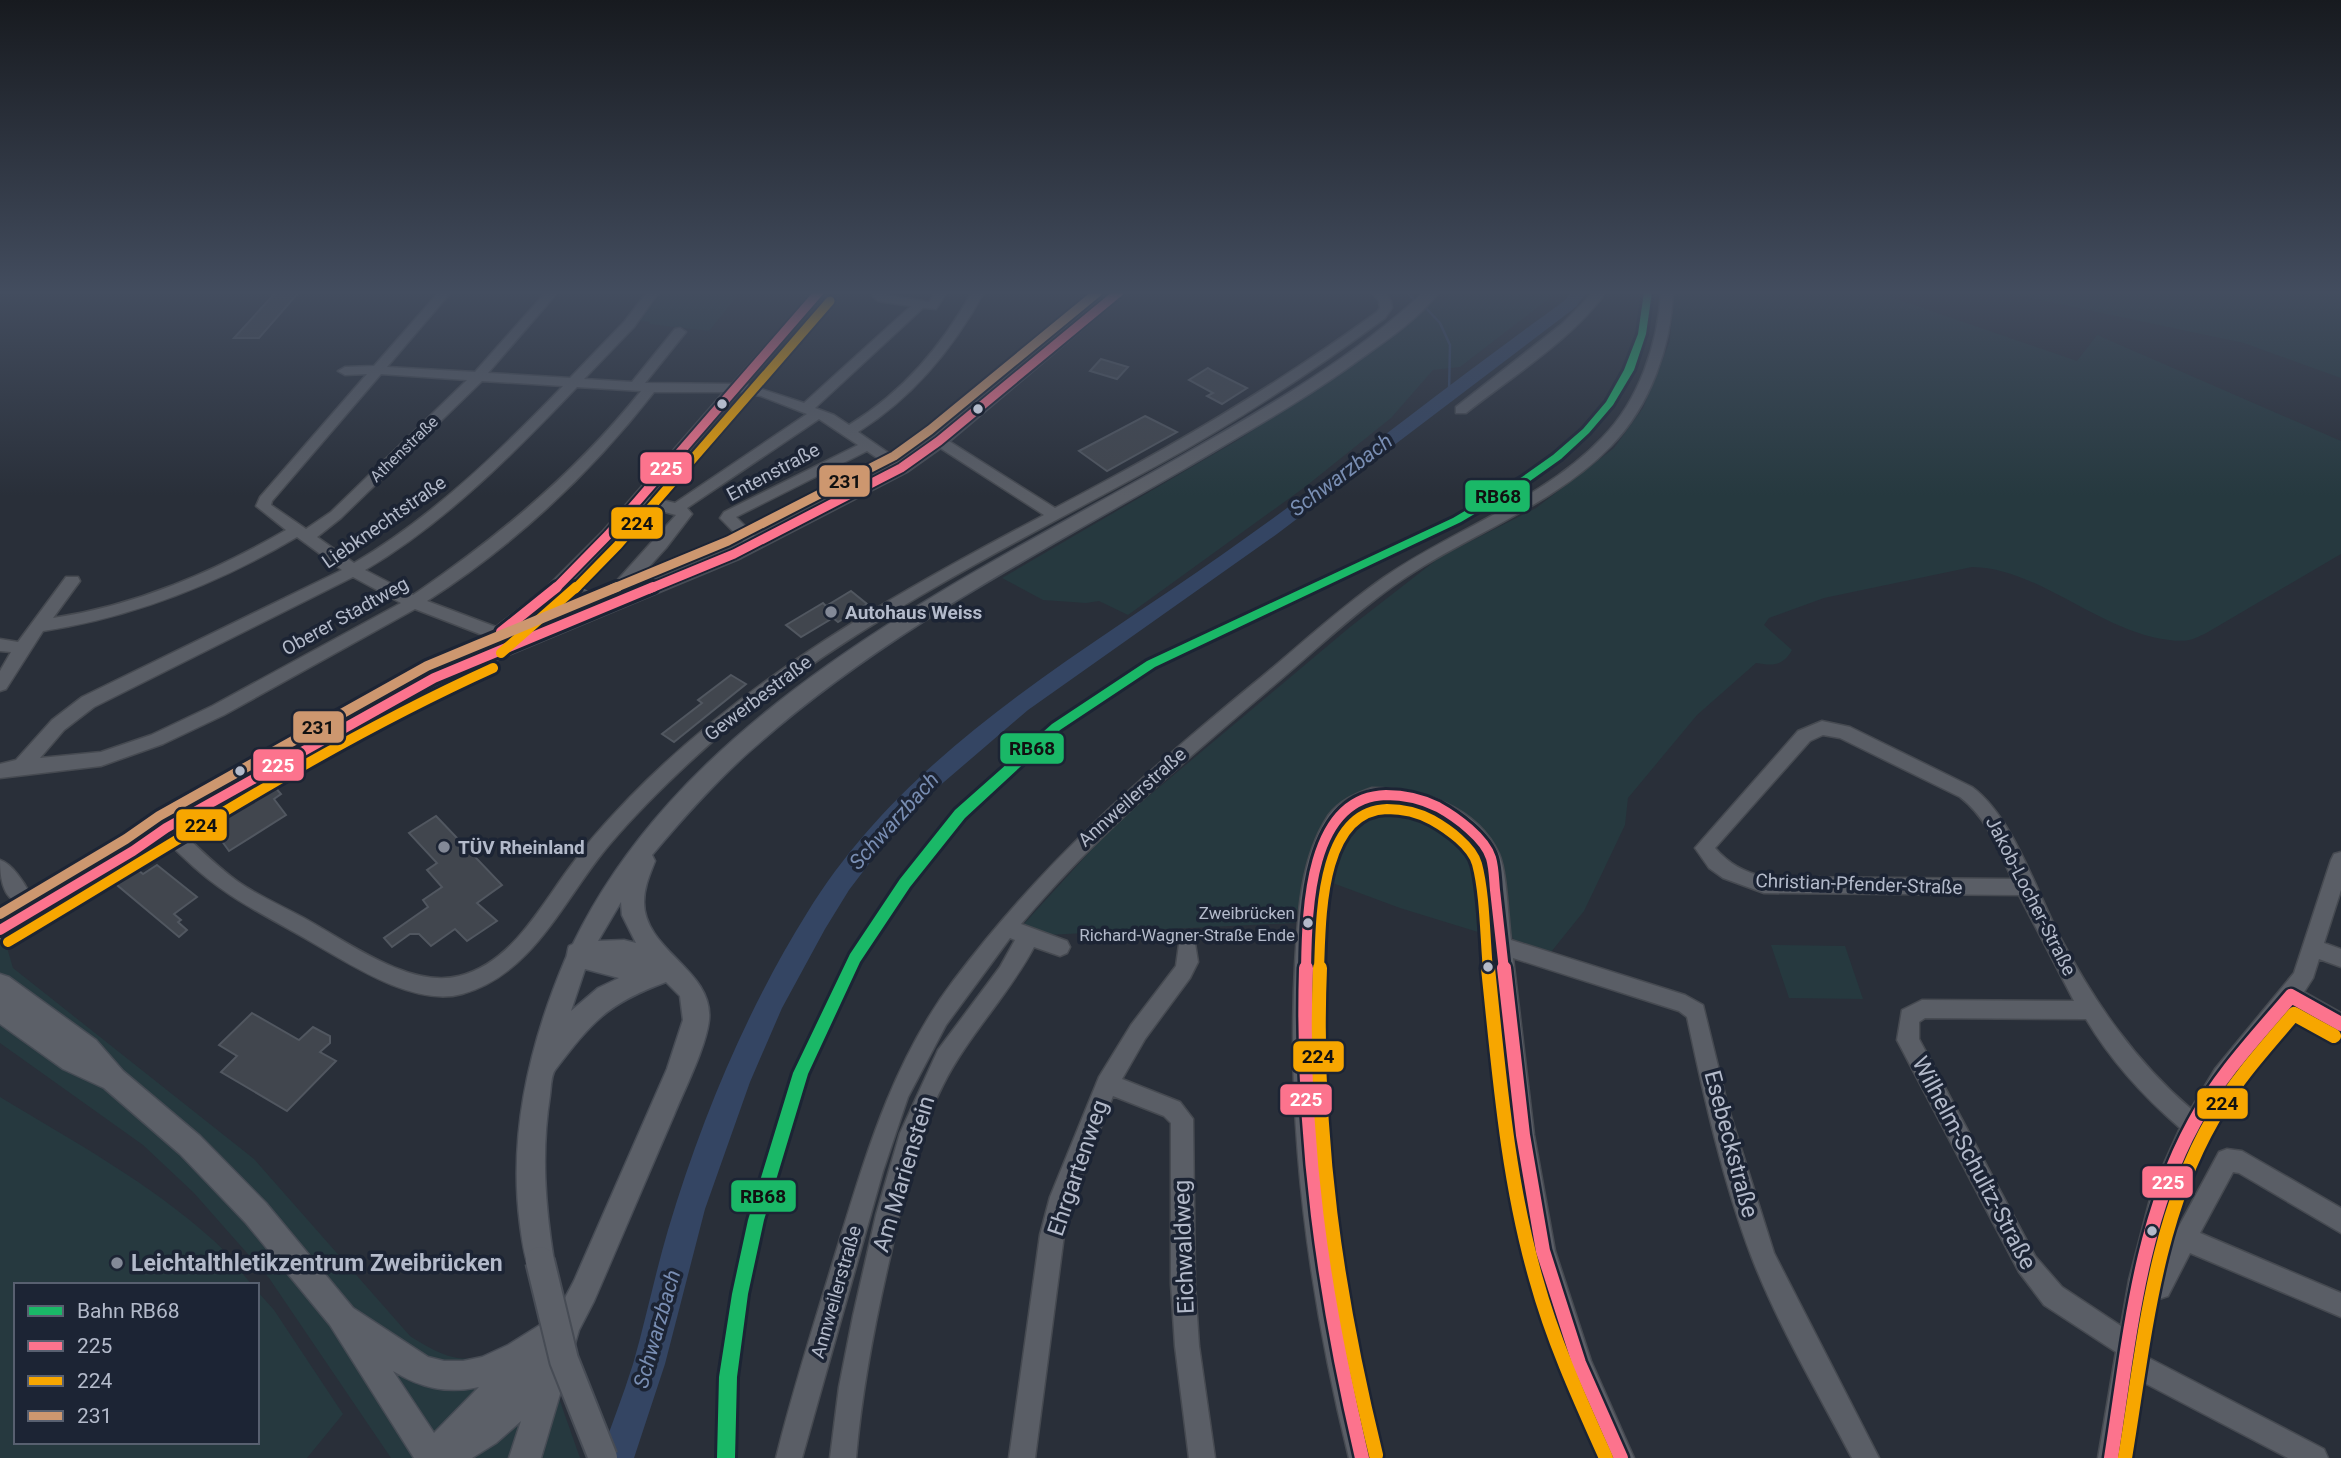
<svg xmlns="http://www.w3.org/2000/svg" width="2341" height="1458" viewBox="0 0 2341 1458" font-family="Roboto,sans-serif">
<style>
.green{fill:#26393f}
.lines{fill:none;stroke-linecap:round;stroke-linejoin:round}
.stream{stroke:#344563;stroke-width:2.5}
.river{fill:#344563;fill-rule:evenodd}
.building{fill:#41464e;stroke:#515760;stroke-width:2}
.minor-casing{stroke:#464a51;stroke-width:3}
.major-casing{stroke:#474c55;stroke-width:3}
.minor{fill:#5a5e66;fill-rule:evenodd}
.major{fill:#5c6068;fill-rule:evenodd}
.major-bridge-casing{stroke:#474c55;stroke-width:32;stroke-linecap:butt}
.major-bridge{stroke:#5c6068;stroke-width:28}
.bus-1-far2-casing{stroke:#1c2434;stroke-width:13}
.bus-1-far1-casing{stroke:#1c2434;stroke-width:16}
.bus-1-casing{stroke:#1c2434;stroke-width:19}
.bus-2-far2-casing{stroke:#1c2434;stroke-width:13}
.bus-2-far1-casing{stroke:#1c2434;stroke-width:16}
.bus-2-casing{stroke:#1c2434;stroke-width:19}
.bus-3-far1-casing{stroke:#1c2434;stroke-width:13}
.bus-3-casing{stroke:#1c2434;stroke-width:16}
.bus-1-far2{stroke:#fc738d;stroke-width:9}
.bus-1-far1{stroke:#fc738d;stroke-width:10}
.bus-1{stroke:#fc738d;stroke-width:14}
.bus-2-far2{stroke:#f7a600;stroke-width:9}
.bus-2-far1{stroke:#f7a600;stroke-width:10}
.bus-2{stroke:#f7a600;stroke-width:14}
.bus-3-far1{stroke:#cd976f;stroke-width:9}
.bus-3{stroke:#cd976f;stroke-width:10}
.rail-1-casing{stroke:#1c2434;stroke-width:6}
.rail-1{fill:#1ab867;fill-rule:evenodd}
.bus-dot{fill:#b3baca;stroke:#1c2434;stroke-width:2.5}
.poi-dot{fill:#838997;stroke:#1c2434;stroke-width:2.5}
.labels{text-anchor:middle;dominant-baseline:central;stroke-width:7;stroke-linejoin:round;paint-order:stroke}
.far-street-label{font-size:16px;fill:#b3baca;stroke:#1c2434}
.bus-label{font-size:17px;fill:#b3baca;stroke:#1c2434;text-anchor:end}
.street-label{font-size:19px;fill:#b3baca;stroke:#1c2434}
.poi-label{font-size:19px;font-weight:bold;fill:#b3baca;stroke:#1c2434;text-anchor:start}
.water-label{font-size:21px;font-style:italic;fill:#798eb3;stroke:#1c2434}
.near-street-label{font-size:23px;fill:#b3baca;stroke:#1c2434}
.near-poi-label{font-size:23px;font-weight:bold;fill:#b3baca;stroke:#1c2434;text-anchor:start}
.line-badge{stroke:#1c2434;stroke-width:2.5}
.badge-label{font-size:19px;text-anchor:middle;font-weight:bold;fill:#fff}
.pale-badge-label{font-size:19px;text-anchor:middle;font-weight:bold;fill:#111}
</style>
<rect width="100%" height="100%" fill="#292f39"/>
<path class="green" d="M658,292H740L709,331L649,324L650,322L637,320Z
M1451,292H1553L1546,301L1460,367L1433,370L1391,418L1305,487L1128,615L1099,601L1086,603L1043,600L1002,578L1238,440L1360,360L1433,297L1444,301Z
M1674,292H1876L2077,361L2097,335L2341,441V554L2208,632C2202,635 2195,639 2189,640C2180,642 2170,640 2162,639C2094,627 2037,568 1972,567L1824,598L1769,618L1764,625L1792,650C1783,666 1773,666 1756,663L1697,715L1628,798L1625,825L1584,911L1551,952L1516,944L1487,891L1486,930L1478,932L1400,908L1311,875L1305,877L1295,923L1046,935L1022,926L1113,826L1350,627L1440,557L1536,508L1614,448L1643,408L1670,341Z
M2002,292H2341V378L2244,343Z
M0,924L13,968L254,1159L410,1336C467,1373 479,1360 535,1330L580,1458H391L269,1278L194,1193L143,1145L0,1043Z
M1771,945L1845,946L1863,999L1789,998Z
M0,1097C73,1141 150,1183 213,1240C228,1253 239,1270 252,1285H16V1442H257V1291L274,1310L343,1414L307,1458H0Z"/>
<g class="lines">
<path class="stream" d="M1406,292L1417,302
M1424,306L1440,323L1450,345L1449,393"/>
<path class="river" d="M1571,292H1587L1576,307L1277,534L1028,710L930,794L887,840L849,890L825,929L782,1008L750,1082L705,1209L665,1364L634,1458H600C611,1426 623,1396 633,1364C646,1319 655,1274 668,1230C701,1120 746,1011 807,913C906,752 1072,660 1223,554C1330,479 1432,397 1538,320L1564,301Z"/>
</g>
<path class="building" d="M276,292H299L259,338H234Z
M1101,359L1128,367L1117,379L1090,371Z
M1208,368L1213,371L1247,388L1222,404L1207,396L1213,393L1189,380Z
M1145,416L1177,432L1107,471L1079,451Z
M572,585L582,589L596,595L571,609L555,602Z
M851,591L867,604L838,622L833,618L801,637L786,625L823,603L826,606Z
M731,675L746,684L674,742L662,734L702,703L698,700Z
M274,786L281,794L274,799L286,815L229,851L209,823Z
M436,816L502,885L477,903L497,921L467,941L455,929L431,946L419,934H410L392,947L384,938L428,907L423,900L442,887L427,870L437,863L409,833Z
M157,865L197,897L174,914L181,920L178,922L187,930L179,937L111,880L133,866L143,874Z
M252,1013L299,1040L313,1027L330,1036V1043L320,1052L336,1061L287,1111L221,1072L237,1056L219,1045Z"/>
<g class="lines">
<g class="minor-casing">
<path id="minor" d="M439,292H451L387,367L475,372L546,292H558L488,373L570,378L625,321L647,292H659L634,327L584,379L632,382L675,329L680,328L686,332L645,383L732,384L813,292H825L746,384L804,403L911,306L878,301L873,296L874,292H886V295L929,302L935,292H947L936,309L923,308L815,408L834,415L849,425C903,392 941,347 972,292H984C953,349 913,397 858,432L906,465L908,468L906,471H896L867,451L736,517L759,540L762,544L759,548H749L723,521L720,518L724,512L858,445L819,419L687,508L692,514L666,548L607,613H595L593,609L595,605L676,515L642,506L557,597L497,644L493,659L487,661L479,655L478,648L485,636L415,609L224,715L163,744L101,766L0,778V764L16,760L52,720L82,697L342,570L297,537C217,584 134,617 43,631L6,689L0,691V671L11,652L0,651V639L18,642L66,577H78L80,581L53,618C137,605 213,572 286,530L256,506L260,497L367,374L345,375L338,371L345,367L374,366ZM381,374L467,380L331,512L306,529L271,505L272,501ZM482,381L563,386C500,451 433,517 354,563L317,537L341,518ZM577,387L641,391C578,470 502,534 419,591L413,595L365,570C445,523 513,454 577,387ZM654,392H724L603,531L545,589L496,627L427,601C514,545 590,474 654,392ZM739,392L761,396L807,414L675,503L649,497ZM353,577L401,603L212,706L151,735L101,752L40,758L64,730L94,707Z
M1372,292H1384L1391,301L1392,308L1385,318C1312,372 1236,422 1156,466C1007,548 852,623 722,733C682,768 643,805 609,845C564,898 534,974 462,994C412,1008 344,960 301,936C255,910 221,894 182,856C173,847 163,839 157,828L159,823L166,820L173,823C193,843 214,864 237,881C258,896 282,906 304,918C346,941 410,989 459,976C513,963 542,903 573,863C590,839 610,818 630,797C748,676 896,593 1044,515L934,444V438H944L1055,508C1169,448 1273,388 1377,312L1380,308L1379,301Z
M1594,292H1606C1574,338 1510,378 1466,413H1456V407L1562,324Z
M1661,292H1673C1671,347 1650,406 1611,446C1551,508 1463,536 1393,586C1348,618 1309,656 1267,691C1180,765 1094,837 1021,924L1067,941L1070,947L1067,953L1060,956L1034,947C1008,996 968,1035 943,1085C916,1137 903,1196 891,1253C875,1321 862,1389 856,1458H830L839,1387L853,1316L876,1215L900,1133L938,1050L1000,967L1015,940L1010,938L946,1025L908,1097L883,1171L802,1458H776C793,1389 815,1321 836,1252C866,1155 892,1062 954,980C1043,862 1139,778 1253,684C1296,649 1337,610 1383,578C1453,529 1542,501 1602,438C1639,401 1658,344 1661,292Z
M1822,721L1850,727L1972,787C2013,817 2037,893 2061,939C2095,1003 2135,1061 2191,1109L2215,1069L2294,973L2331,860L2334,854L2341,852V890L2324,943L2341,949V967L2319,959L2313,978L2304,992L2341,1013V1033L2292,1007C2247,1063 2197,1121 2175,1191C2167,1216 2162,1243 2156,1269L2219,1152L2227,1149L2242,1151L2341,1208V1233L2239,1173L2233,1172L2200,1233L2341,1293V1317L2190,1253L2168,1296L2159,1299L2150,1296L2141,1354L2324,1449L2328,1458H2288L2137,1379L2124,1458H2098L2116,1352L2044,1305L2019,1272L1897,1040L1902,1010L1922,1000L2074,1001L2019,895L1764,893L1723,878L1709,868L1695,848L1798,731ZM1823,735L1840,738L1960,797C1987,818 1998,848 2012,879L1764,877C1744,872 1729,864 1715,848L1810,741ZM1925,1018L2086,1019C2111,1061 2143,1096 2180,1128L2153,1188L2129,1280L2121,1326L2062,1287L2035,1256L1919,1039V1022Z
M1372,788C1420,788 1477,806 1499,854C1507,872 1508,919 1511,940L1685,995L1703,1005L1728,1107L1774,1253L1879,1458H1852C1818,1393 1779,1327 1752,1258C1723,1182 1704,1097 1687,1017L1679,1011L1513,958L1534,1135L1555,1251L1591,1361L1634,1458H1608L1567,1363L1531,1251L1512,1135L1482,858C1462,828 1429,802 1391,802C1370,802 1354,808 1342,827C1318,862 1318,915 1316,955C1311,1059 1316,1164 1333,1267C1344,1331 1359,1395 1375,1458H1349C1309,1296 1286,1132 1295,965C1298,915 1300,859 1328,816C1339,801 1355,794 1372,788Z
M0,860C12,864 24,882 30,894L27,900C3,908 0,876 0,860Z
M1187,934L1194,937L1198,962L1190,978L1145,1039L1122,1079L1180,1102L1193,1119L1195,1284L1199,1346L1215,1458H1189L1175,1346L1171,1284V1123L1164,1116L1113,1096L1074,1197L1064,1235L1035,1458H1009L1040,1235L1050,1197L1099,1077L1131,1025L1176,966L1180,937Z"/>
</g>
<g class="major-casing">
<path id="major" d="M1110,292H1126L945,445L907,472L741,558L441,683L174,834L141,858L0,940V918L125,844L158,822L427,673L727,550L895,464L933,437Z
M1424,292H1439C1419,318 1390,338 1363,357C1306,399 1245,433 1184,469C1035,555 879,635 750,751C714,783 683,818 652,855L655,861C650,874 644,887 644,902C644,951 714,970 709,1020C706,1047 685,1088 674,1115C647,1177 621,1239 594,1301L579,1330L541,1458H509L521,1421L496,1443L472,1458H414L330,1325L246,1223L180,1154L104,1088L63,1069L0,1024V974L9,977L96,1040L123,1071L200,1136L266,1203L353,1308L428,1357L444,1361H463L482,1357L508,1345L556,1315L574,1281L667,1069L683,1020L680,996L666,982C606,1004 592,1022 555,1070C551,1075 551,1088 550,1095C541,1152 545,1205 554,1261L550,1271L540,1275L530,1271C524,1256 522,1240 520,1224C508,1133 530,1043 565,960C568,955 567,951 569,946L573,944C688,706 966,579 1185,454C1269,406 1353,358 1424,292ZM621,902L622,915L636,943L624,940L598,941ZM585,969L619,978L598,988L571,1011ZM393,1371C421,1388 447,1394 479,1387L434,1433Z"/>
</g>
<use href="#minor" class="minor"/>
<use href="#major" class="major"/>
<g class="major-bridge-casing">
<path id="major-bridge" d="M540,1261L564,1360L603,1458"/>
</g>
<use href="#major-bridge" class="major-bridge"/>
<g class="bus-1-far2-casing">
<path id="bus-1-far2" d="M555,589L608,535L819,292
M649,589L734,554L901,468L939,441L1119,292"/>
</g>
<g class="bus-1-far1-casing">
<path id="bus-1-far1" d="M501,632L557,587
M0,930L133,851L166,828L434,678L653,587
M1306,970C1307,913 1308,797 1386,795C1404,795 1422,799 1438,807C1456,817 1485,838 1491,858C1494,868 1494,880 1495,890C1498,917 1501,943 1504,970"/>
</g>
<g class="bus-1-casing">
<path id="bus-1" d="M1306,968C1301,1135 1324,1296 1362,1458
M1504,968L1523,1135L1543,1251L1579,1363L1621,1458
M2111,1458C2129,1345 2138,1225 2194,1123C2219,1076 2257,1036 2291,996L2341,1024"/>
</g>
<g class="bus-2-far2-casing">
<path id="bus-2-far2" d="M575,589L618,545L830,301"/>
</g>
<g class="bus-2-far1-casing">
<path id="bus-2-far1" d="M501,653L576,587
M8,942C168,847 323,745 493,668
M1319,970C1321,922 1319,811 1387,809C1402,809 1419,813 1432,820C1448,829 1472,846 1477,864C1485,894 1485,938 1488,970"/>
</g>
<g class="bus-2-casing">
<path id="bus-2" d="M1320,968C1313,1136 1336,1292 1376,1455
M1488,968C1499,1072 1507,1178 1536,1279C1553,1341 1580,1400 1606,1458
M2125,1458C2144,1344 2154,1221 2213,1119C2235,1081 2265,1048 2294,1014L2334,1036"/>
</g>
<g class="bus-3-far1-casing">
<path id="bus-3-far1" d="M612,589L728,541L894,456L930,430L1098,292"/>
</g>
<g class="bus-3-casing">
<path id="bus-3" d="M0,914L126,839L159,816L427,666L617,587"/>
</g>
<use href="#bus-1-far2" class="bus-1-far2"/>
<use href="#bus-1-far1" class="bus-1-far1"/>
<use href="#bus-1" class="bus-1"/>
<use href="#bus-2-far2" class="bus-2-far2"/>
<use href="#bus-2-far1" class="bus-2-far1"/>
<use href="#bus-2" class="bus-2"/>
<use href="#bus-3-far1" class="bus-3-far1"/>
<use href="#bus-3" class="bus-3"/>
<g class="rail-1-casing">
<path id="rail-1" d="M1644,292H1652L1646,334L1634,370L1613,405L1589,433L1561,459L1530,481L1461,522L1155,667L1060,730L965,818L910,887L860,962L808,1074L764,1220L748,1294L737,1377L735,1458H717L719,1377L732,1294L748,1220L793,1073L850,954L900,879L955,810L1052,724L1147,661L1453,518L1522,477L1553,455L1583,429L1606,402L1624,370L1638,334Z"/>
</g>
<use href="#rail-1" class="rail-1"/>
</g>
<linearGradient id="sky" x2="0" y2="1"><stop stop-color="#171a1f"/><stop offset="0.59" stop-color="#434d5f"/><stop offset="1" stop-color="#434d5f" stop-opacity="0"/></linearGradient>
<rect width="2341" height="496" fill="url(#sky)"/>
<g class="bus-dot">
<circle cx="722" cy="404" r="6"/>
<circle cx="978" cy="409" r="6"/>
<circle cx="240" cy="771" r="6"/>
<circle cx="1308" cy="923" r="6"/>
<circle cx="1488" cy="967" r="6"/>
<circle cx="2152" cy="1231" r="6"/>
</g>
<g class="poi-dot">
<circle cx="831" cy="612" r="7"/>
<circle cx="444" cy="847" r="7"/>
<circle cx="117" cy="1263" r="7"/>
</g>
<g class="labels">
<g class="far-street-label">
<text transform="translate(404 449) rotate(-44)">Athenstraße</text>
</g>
<g class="bus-label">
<text x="1295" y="913">Zweibrücken<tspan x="1295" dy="22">Richard-Wagner-Straße Ende</tspan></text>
</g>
<g class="street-label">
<text transform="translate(773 472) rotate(-28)">Entenstraße</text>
<text transform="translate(384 522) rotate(-35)">Liebknechtstraße</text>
<text transform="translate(345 616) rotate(-29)">Oberer Stadtweg</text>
<text transform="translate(758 698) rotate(-37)">Gewerbestraße</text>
<text transform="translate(1132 797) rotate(-42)">Annweilerstraße</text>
<text transform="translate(1859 884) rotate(2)">Christian-Pfender-Straße</text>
<text transform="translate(2031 896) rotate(63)">Jakob-Locher-Straße</text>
<text transform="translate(836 1292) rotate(-74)">Annweilerstraße</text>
</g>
<g class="poi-label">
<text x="845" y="612">Autohaus Weiss</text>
<text x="458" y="847">TÜV Rheinland</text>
</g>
<g class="water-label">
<text transform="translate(1341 475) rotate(-37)">Schwarzbach</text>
<text transform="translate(894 821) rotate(-48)">Schwarzbach</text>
<text transform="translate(657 1329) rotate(-74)">Schwarzbach</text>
</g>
<g class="near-street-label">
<text transform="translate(1731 1144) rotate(75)">Esebeckstraße</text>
<text transform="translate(1974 1163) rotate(62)">Wilhelm-Schultz-Straße</text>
<text transform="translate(1078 1168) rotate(-71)">Ehrgartenweg</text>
<text transform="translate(904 1174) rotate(-73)">Am Marienstein</text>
<text transform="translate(1184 1247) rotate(-92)">Eichwaldweg</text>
</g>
<g class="near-poi-label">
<text x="131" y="1263">Leichtalthletikzentrum Zweibrücken</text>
</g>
</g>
<g class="line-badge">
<rect x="639" y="451" width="54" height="34" rx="7" fill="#fc738d"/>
<rect x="818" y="464" width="53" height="34" rx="7" fill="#cd976f"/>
<rect x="1464" y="479" width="67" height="34" rx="7" fill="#1ab867"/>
<rect x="610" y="506" width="54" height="34" rx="7" fill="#f7a600"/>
<rect x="292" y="710" width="53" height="34" rx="7" fill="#cd976f"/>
<rect x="999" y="732" width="66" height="33" rx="7" fill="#1ab867"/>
<rect x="252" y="748" width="53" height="34" rx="7" fill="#fc738d"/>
<rect x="175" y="808" width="53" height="34" rx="7" fill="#f7a600"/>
<rect x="1292" y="1040" width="53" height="33" rx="7" fill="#f7a600"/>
<rect x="1279" y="1083" width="54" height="33" rx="7" fill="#fc738d"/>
<rect x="2196" y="1087" width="53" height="33" rx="7" fill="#f7a600"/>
<rect x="2141" y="1165" width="53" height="34" rx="7" fill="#fc738d"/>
<rect x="730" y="1179" width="67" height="34" rx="7" fill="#1ab867"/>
</g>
<g class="badge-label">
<text x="666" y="475">225</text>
<text x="278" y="772">225</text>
<text x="1306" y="1106">225</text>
<text x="2168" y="1189">225</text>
</g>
<g class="pale-badge-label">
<text x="845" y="488">231</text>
<text x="1498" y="503">RB68</text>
<text x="637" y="530">224</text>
<text x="318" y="734">231</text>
<text x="1032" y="755">RB68</text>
<text x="201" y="832">224</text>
<text x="1318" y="1063">224</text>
<text x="2222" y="1110">224</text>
<text x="763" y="1203">RB68</text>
</g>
<rect x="14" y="1283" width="245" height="161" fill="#1c2434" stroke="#586070" stroke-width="2"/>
<rect x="28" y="1306" width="35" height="10" fill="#1ab867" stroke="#586070" stroke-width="2"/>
<text x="77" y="1318" font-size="21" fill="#b3baca">Bahn RB68</text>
<rect x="28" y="1341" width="35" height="10" fill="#fc738d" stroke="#586070" stroke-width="2"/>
<text x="77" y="1353" font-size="21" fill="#b3baca">225</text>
<rect x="28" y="1376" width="35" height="10" fill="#f7a600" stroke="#586070" stroke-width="2"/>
<text x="77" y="1388" font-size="21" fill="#b3baca">224</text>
<rect x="28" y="1411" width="35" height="10" fill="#cd976f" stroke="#586070" stroke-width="2"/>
<text x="77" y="1423" font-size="21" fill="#b3baca">231</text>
</svg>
